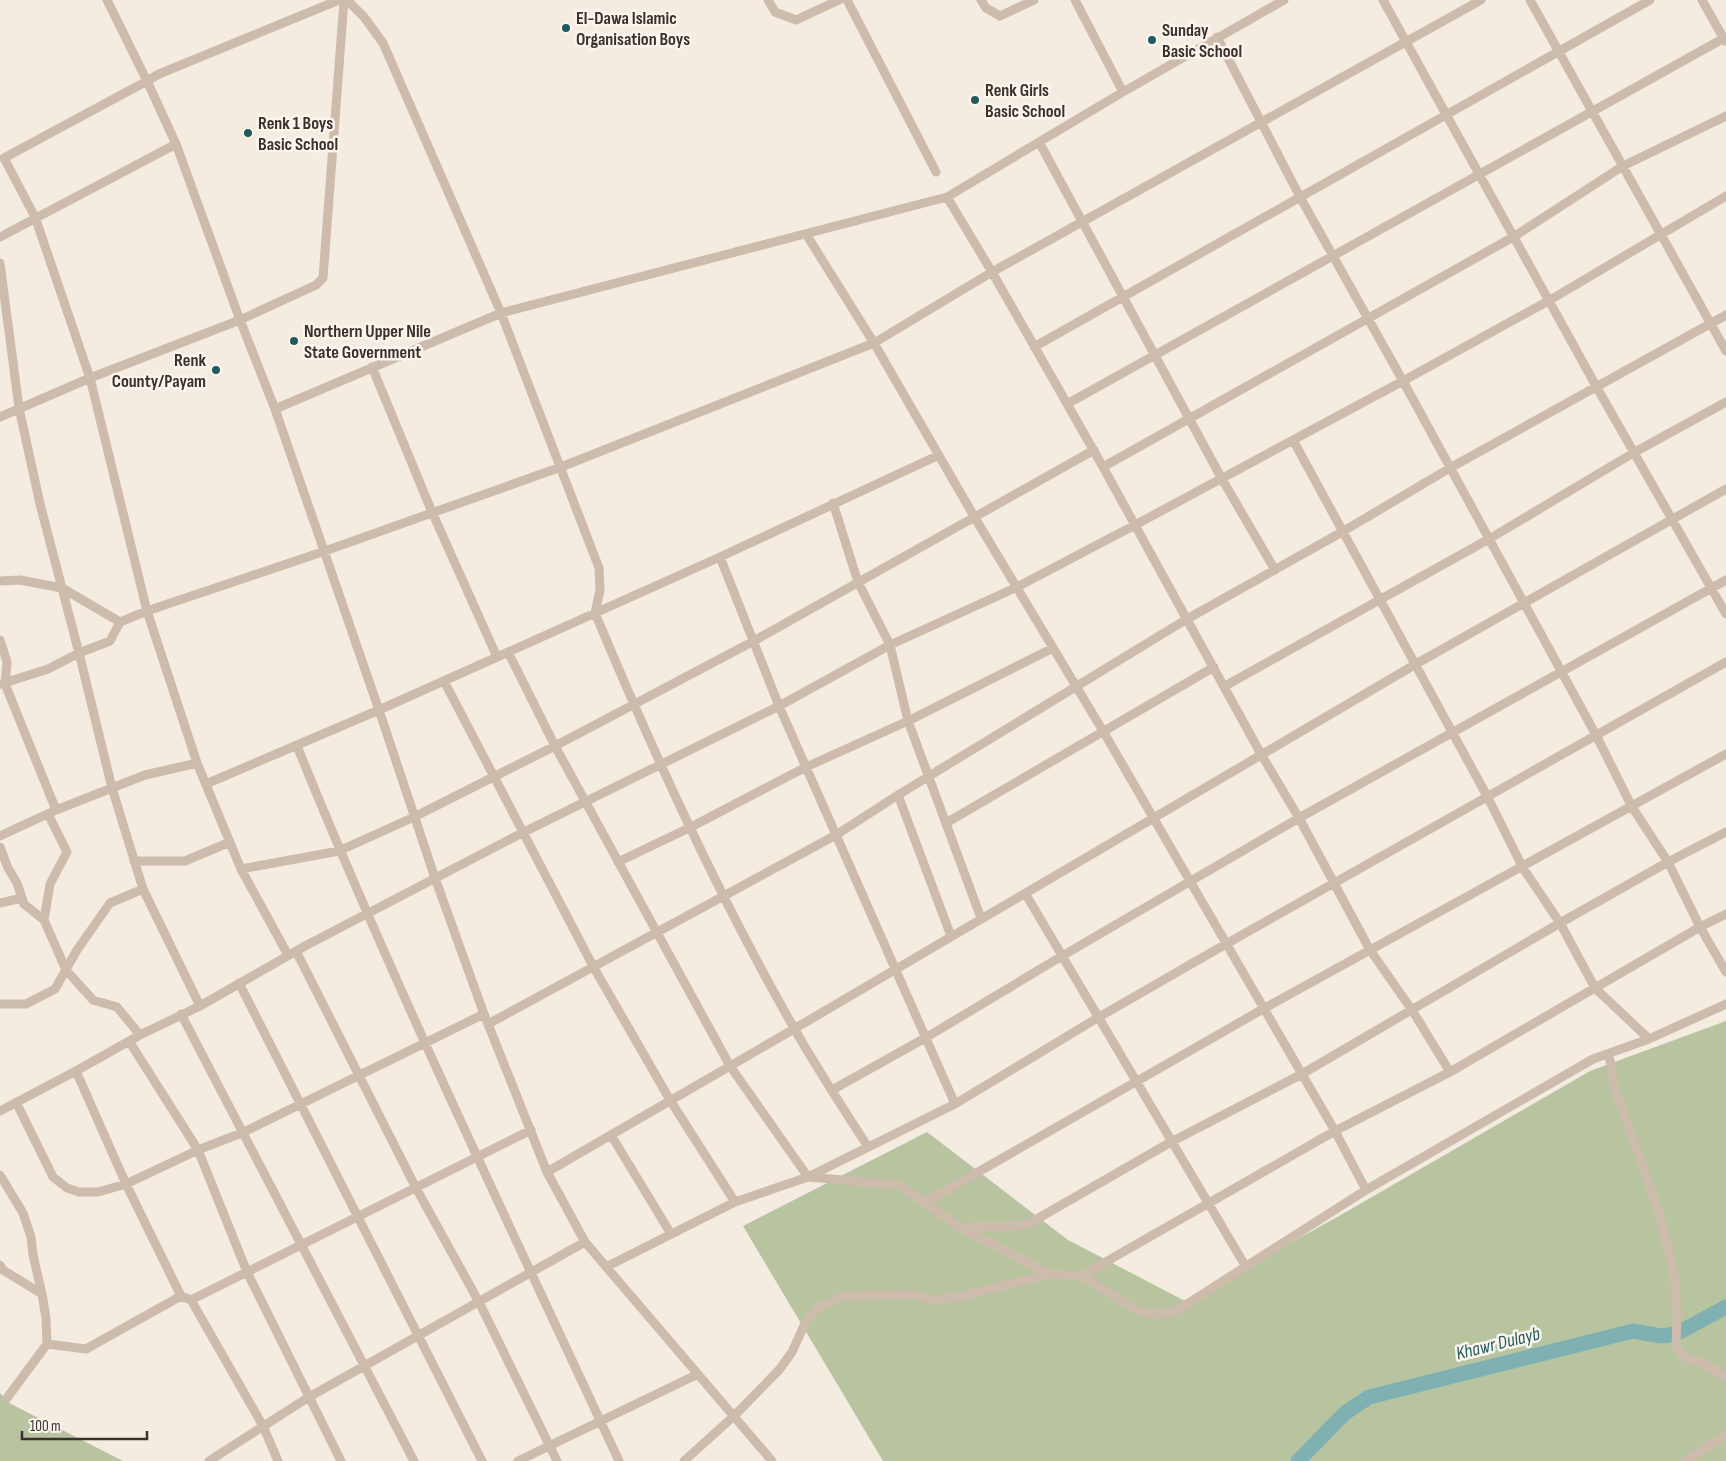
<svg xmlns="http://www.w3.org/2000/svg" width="1726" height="1461" viewBox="0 0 1726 1461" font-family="'Sofia Sans Condensed',sans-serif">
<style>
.grass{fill:#b8c4a0}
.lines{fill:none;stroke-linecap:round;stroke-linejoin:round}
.river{stroke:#7fb0b2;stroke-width:15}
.street{stroke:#cdbbac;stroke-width:9}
.poi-dot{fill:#1f5a5e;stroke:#fbf5ee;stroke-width:2}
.labels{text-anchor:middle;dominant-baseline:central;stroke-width:5;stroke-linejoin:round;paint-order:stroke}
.poi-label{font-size:18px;font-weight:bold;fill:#3b302b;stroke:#fbf5ee;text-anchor:start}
.water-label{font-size:19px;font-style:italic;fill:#1f5a5e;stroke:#fbf5ee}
</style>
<rect width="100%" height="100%" fill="#f4ebe1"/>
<path class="grass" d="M1726,1021V1461H883L743,1226L927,1132L1068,1240L1185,1301L1339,1216L1590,1071Z
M0,1393L11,1404L123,1461H0Z"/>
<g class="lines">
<path class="river" d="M1298,1461L1345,1413L1369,1397L1633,1331L1661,1336L1676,1334L1726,1307"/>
<path class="street" d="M107,0L147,81L4,158L35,217L90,378L147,611L197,763L241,869L288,955
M339,0L159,74L147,81L176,144L240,320L316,285L323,278L344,0
M347,0L364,17L383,43L501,313L599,568L600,590L595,613C654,754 718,895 794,1028C817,1069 843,1108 868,1147
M768,0L775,12L796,20L839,0
M847,0L936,172
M981,0L986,8L1000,16L1034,0
M1075,0L1123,92
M1383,0L1596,386L1726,614
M1530,0L1726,351
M1702,0L1725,41
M1217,37L1300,197L1403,381L1596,735L1632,807L1668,862L1700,927L1726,972
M1039,142L1222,479L1275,570
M947,197L992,272L1103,467L1261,754L1299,818L1370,950L1412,1010L1450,1072
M806,234L874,343L975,518L1103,731L1335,1131L1366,1190
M0,237L176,144
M0,263L19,408L40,504L79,653L112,788L143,889L200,1006
M1034,347L1650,0
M372,367L432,512L497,657
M1067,404L1726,37
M275,409L379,710L435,878L484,1014L547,1172L585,1242L772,1461
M0,417L90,378L240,320L275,409L501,313L947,197L1123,92L1284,0
M1293,440L1487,796L1523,868L1560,923L1595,988L1649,1039
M1103,467L1515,236L1623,166L1726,116
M833,503L858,582L890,645L908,721L981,918
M720,557L779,706L955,1104
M0,581L20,580L62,588L120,622L147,611L325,551L561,467L874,343L992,272L1481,0
M0,640L7,662L5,684L56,810
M508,652L555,746L730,1066L808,1177L899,1185L959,1227L1050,1274L1081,1276L1335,1131L1450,1072L1700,927L1726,914
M444,681L594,968L670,1100L735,1202
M1,684L48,669L79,653L110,641L120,622
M1225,686L1489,539L1635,452L1726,402
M297,746C395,988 509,1224 619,1461
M206,784L379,710L720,557L939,455
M898,795L951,936
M946,823L1214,667
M0,836L56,810L145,775L197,763
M0,847L8,868L17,883L24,904L44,920L66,970L93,1000L117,1007L140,1035
M134,861H185L230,842
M618,862L691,827L806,767L908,721L1053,648
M241,869L339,851L414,817L555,746L752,642L1094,450
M1025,893L1246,1267
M0,903L22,898
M44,920L50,884L67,852L48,814
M296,951L416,1188L479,1302L557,1461
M239,983L482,1461
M0,1004H26L55,989L77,950L110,903L143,889
M181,1014L414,1461
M488,1024L836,835L898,795L1187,619L1342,532L1450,468L1726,315
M129,1041L198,1150L247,1272L341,1461
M1609,1054L1614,1087L1659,1212L1674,1274L1677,1310L1676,1347L1684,1357L1700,1362L1726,1377
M76,1071L126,1184L181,1296
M832,1090L927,1037L1062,956L1299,818L1726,580
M16,1102L53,1177L67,1188L79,1192H98L126,1184L198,1150L244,1132L484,1014
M0,1111L76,1071L140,1035L200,1006L305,946L524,832L779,706L890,645L1017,587L1135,525L1403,381L1550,300L1726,196
M611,1135L671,1234
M547,1172L794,1029L1416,664L1726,489
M0,1175L23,1213L31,1237L33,1255L42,1294
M924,1203L1263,1009L1726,754
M961,1227L1017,1226L1030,1223L1171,1142L1302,1074L1560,923L1668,862L1726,832
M0,1265L3,1270L42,1294L46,1318L47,1344
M606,1267L735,1202L808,1177L955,1104L1099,1017L1226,944L1726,662
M1081,1276L1137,1310L1154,1315L1176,1311L1366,1190L1593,1059L1649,1039L1726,1004
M191,1300L263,1426L278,1461
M7,1398L47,1344L86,1349L181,1296L191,1300L531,1130
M209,1461L309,1397L585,1242
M518,1461L698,1374
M684,1461L734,1416L779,1370L792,1352L806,1321L819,1307L843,1296L913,1294L935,1300L957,1297L1050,1274
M1685,1461L1726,1435"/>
</g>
<g class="poi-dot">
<circle cx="566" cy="28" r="5"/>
<circle cx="1152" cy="40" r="5"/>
<circle cx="975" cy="100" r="5"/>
<circle cx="248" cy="133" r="5"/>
<circle cx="294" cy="341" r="5"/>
<circle cx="216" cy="370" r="5"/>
</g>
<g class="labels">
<g class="poi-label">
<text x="576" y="18">El-Dawa Islamic<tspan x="576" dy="21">Organisation Boys</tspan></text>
<text x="1162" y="30">Sunday<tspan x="1162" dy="21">Basic School</tspan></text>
<text x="985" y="90">Renk Girls<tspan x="985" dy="21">Basic School</tspan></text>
<text x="258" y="123">Renk 1 Boys<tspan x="258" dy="21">Basic School</tspan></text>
<text x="304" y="331">Northern Upper Nile<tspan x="304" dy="21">State Government</tspan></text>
<text x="206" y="360" text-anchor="end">Renk<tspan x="206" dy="21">County/Payam</tspan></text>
</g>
<g class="water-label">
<text transform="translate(1498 1344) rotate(-14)">Khawr Dulayb</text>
</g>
</g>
<path d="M22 1431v8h125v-8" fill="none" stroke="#3b302b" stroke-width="2.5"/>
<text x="30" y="1431" font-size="15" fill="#3b302b" stroke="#fbf5ee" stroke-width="4" paint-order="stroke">100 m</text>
</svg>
